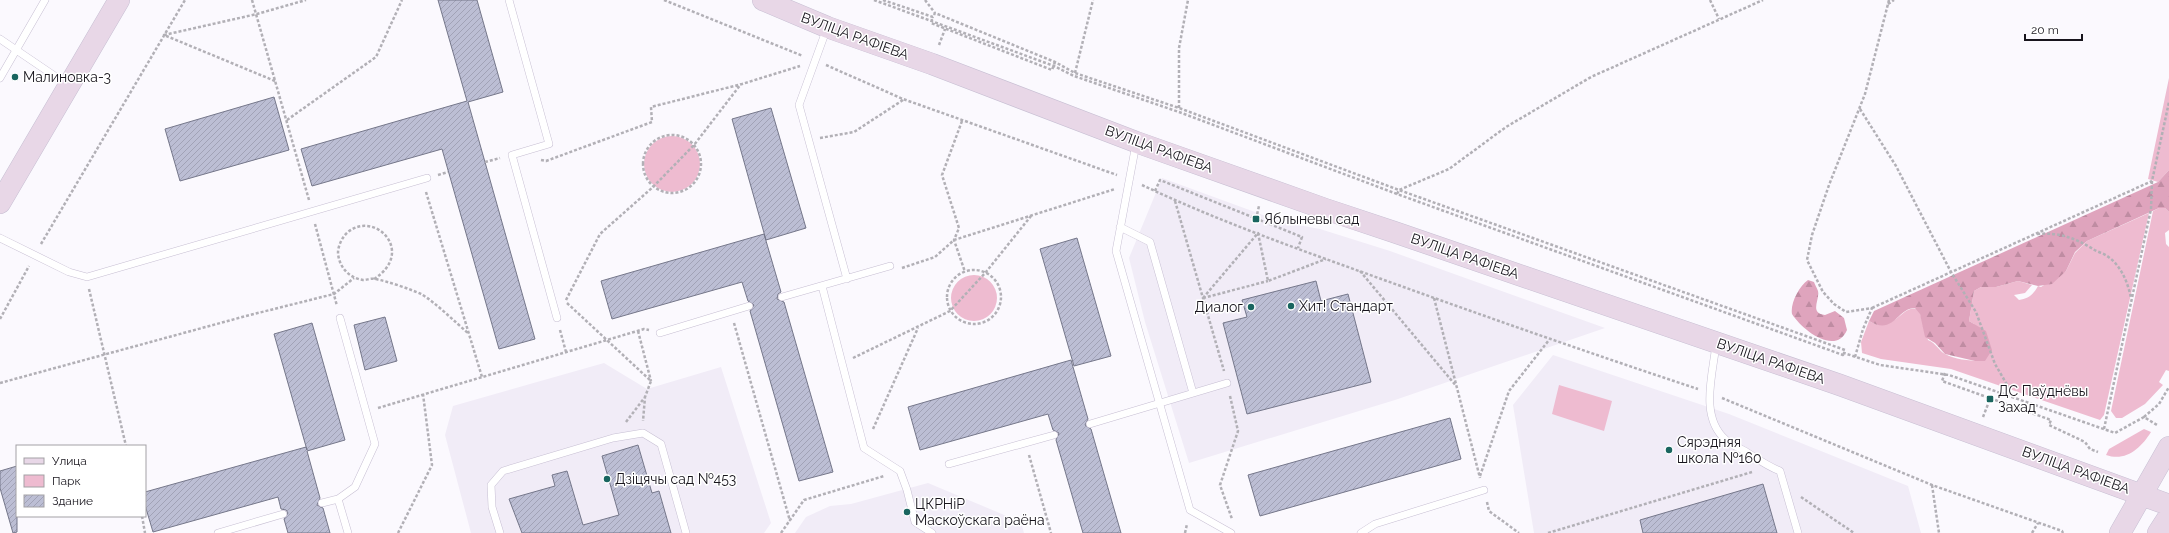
<svg xmlns="http://www.w3.org/2000/svg" width="2169" height="533" viewBox="0 0 2169 533" font-family="Raleway,sans-serif">
<style>
.built{fill:#f1ecf7}
.green{fill:#eebbd0}
.forest{fill:url(#forest-firs)}
.building{fill:url(#building-hatch);stroke:#75778a}
.lines{fill:none;stroke-linecap:round;stroke-linejoin:round}
.service-casing{stroke:#c7bfd3;stroke-width:8}
.secondary-casing{stroke:#c7bfd3;stroke-width:22}
.path{stroke:#b2b0b6;stroke-width:2.5;stroke-dasharray:3 2;stroke-linecap:butt}
.service{stroke:#fff;stroke-width:7}
.secondary{stroke:#e8d7e7;stroke-width:21}
.poi-dot{fill:#19655f;stroke:#fff;stroke-width:1.5}
.labels{text-anchor:middle;dominant-baseline:central;stroke-width:3;stroke-linejoin:round;paint-order:stroke}
.street-label{font-size:14px;fill:#18151d;stroke:#fff}
.poi-label{font-size:14px;fill:#18151d;stroke:#fff;text-anchor:start}
</style>
<defs>
<pattern id="forest-firs" width="22" height="20" patternUnits="userSpaceOnUse"><rect width="22" height="20" fill="#dfa4bd"/><path d="M5 1l3.5 6h-7zM16 11l3.5 6h-7z" fill="#bf8ca2"/></pattern>
<pattern id="building-hatch" width="6" height="6" patternUnits="userSpaceOnUse"><rect width="6" height="6" fill="#bcbed4"/><path d="M-1 1l2-2M0 6l6-6M5 7l2-2" fill="none" stroke="#a1a2b6"/></pattern>
</defs>
<rect width="100%" height="100%" fill="#fbf9fe"/>
<path class="built" d="M1162,178L1282,222L1320,229L1390,251L1605,328L1395,400L1189,463L1145,322L1129,258Z
M1553,355L1729,414L1908,486L1921,533H1534L1513,405Z
M604,363L647,389L721,367L771,523L764,533H471L445,435L453,406Z
M928,483L1021,522L1024,533H795L806,517L830,506L851,504Z"/>
<path class="green" d="M2169,78V170L2158,182L2148,179Z
M644 164a28 28 0 1 1 56 0a28 28 0 1 1-56 0Z
M2159,208H2165L2169,212V230L2165,233L2166,244L2169,247V371L2166,370L2159,382L2163,385L2145,404L2122,418H2116L2111,411L2153,211Z
M2149,213L2104,415L2100,420L1951,369L1881,359L1862,353L1861,342L1869,321C1894,336 1903,301 1919,310L1928,340C1937,344 1938,350 1945,354C1954,359 1969,361 1980,361L1974,324L1969,321L1974,291L1981,287H1996L2018,281L2032,285L2025,293L2014,295L2019,300C2028,299 2033,295 2038,286L2041,287L2066,271L2075,253L2087,241Z
M951 298a23 23 0 1 1 46 0a23 23 0 1 1-46 0Z
M1559,385L1612,401L1604,431L1552,414Z
M2144,429L2151,432C2141,448 2126,462 2106,455L2109,449Z"/>
<path class="forest" d="M2169,170V212L2165,208H2159L2087,241L2075,252L2066,271L2052,284L2038,286L2018,281L1996,287H1981L1974,291L1969,321L1986,331L1992,350L1985,361H1975L1945,354L1935,343L1925,337L1920,314L1915,308C1897,308 1894,336 1869,321L1874,311L2158,182Z
M1808,280L1814,282C1815,285 1817,288 1818,291C1820,300 1809,313 1825,315L1835,311L1844,318L1847,330C1836,356 1802,330 1792,314C1790,304 1799,286 1808,280Z"/>
<path class="building" d="M438,0H477L503,92L468,102L535,339L499,349L442,149L312,186L301,149L467,101Z
M274,97L289,150L180,181L165,129Z
M771,108L806,228L766,240L732,119Z
M764,234L781,292L778,294L777,299L784,302L833,472L799,481L750,311L754,305L748,301L742,282L612,319L601,281Z
M1077,238L1111,356L1074,366L1040,249Z
M1316,281L1321,301L1348,294L1371,382L1247,414L1223,323L1247,317L1242,300Z
M385,317L397,361L365,370L354,325Z
M312,323L345,440L307,451L320,498L317,505L323,508L330,533H288L284,519L288,513L286,510L281,509L278,497L153,532L145,505V492L306,447L307,450L274,334Z
M1071,360L1088,419L1085,425L1091,429L1121,533H1083L1056,440L1059,433L1053,430L1048,414L920,450L908,407Z
M1450,418L1461,459L1260,516L1248,475Z
M638,445L652,493L659,491L671,533H522L509,499L555,486L552,475L567,471L583,525L619,515L602,456Z
M17,466V532L13,533L0,488V471Z
M1763,484L1777,533H1643L1640,520Z"/>
<g class="lines">
<g class="service-casing">
<path id="service" d="M509,0L549,144L512,155L557,318
M827,28L799,105L847,279
M0,39L68,85
M0,78L45,0
M1136,144L1116,251L1190,510L1231,533
M1120,227L1150,242L1193,393
M0,238L69,272L87,277L427,178
M822,286L864,448L900,471L907,490L915,522L932,533
M782,297L890,266
M340,318L375,444L355,487L338,499L348,533
M660,333L749,306
M1716,344C1713,374 1699,417 1726,440C1732,445 1739,448 1745,451C1756,458 1767,466 1780,471L1798,533
M1090,424L1227,383
M949,464L1054,435
M322,503L338,499
M218,533L283,514
M500,533L492,507L491,485L503,471L613,438L643,433L661,444L686,533
M1361,533L1375,524L1484,490"/>
</g>
<g class="secondary-casing">
<path id="secondary" d="M763,0L827,27L932,64L1136,142L1325,209L1394,232L1840,385L2169,505
M0,203L119,0
M2120,533L2169,447
M2158,533L2169,516"/>
</g>
<path class="path" d="M252,0L309,200
M664,0L803,56
M874,0L1054,66L1074,76L1179,112L1397,194L1843,355L1844,353
M883,0L933,17L935,13L1055,62L1075,73L1179,108L1399,190L1845,350L1844,353L1880,365L1949,375L2115,433L2144,417L2157,425
M925,0L935,13
M1710,0L1719,19
M1888,4L1894,0
M932,19L931,23L1052,70L1055,62
M939,45L945,29
M826,65L903,99L1117,175
M1075,73L1093,0
M275,81L164,35L257,14L306,0
M1179,108V48L1188,0
M1860,109L1896,166L1951,272L1976,312L1995,364L2009,388L2010,396
M287,120L376,57L402,0
M962,121L942,175L959,228L954,240L965,272
M643 164a29 29 0 1 1 58 0a29 29 0 1 1-58 0Z
M820,138L854,132L903,100
M541,160L546,161L652,122L651,107L742,84L800,66
M485,162L500,158
M438,175L448,172
M1142,185C1216,220 1295,248 1373,276C1481,315 1589,353 1698,389
M1155,191L1160,180L1302,237L1298,248
M426,192L482,377
M1397,194L1399,190L1449,169L1506,127L1591,77L1763,0
M1175,201L1224,371
M1256,219L1259,206
M315,224L337,306
M2037,234C2059,232 2075,238 2093,249C2097,252 2103,253 2107,256C2121,265 2128,283 2131,298
M41,244L185,0
M902,268L935,257L954,240L1115,189
M947 297a27 27 0 1 1 54 0a27 27 0 1 1-54 0Z
M1360,271L1457,387
M374,279C416,252 375,210 348,232C342,237 338,246 338,253C339,267 349,278 363,280C367,280 371,278 375,279C387,281 410,289 421,294C435,302 455,322 468,333
M89,289L126,446
M1203,298L1258,233L1268,281L1326,259
M1203,298L1268,281
M1434,298L1480,478
M566,300L600,234L653,187L694,145L741,84
M567,303L651,381L645,397
M1872,308L2152,181
M0,319L29,266
M734,323L790,521
M560,330L566,352
M638,331L651,381
M1855,357L1863,329L1872,308L1846,312L1834,304L1823,292L1807,260L1812,235L1829,185L1865,94L1889,0
M853,358L950,311L986,272L1031,216
M1945,373L1942,381L2051,420L2049,425L2085,442L2090,449L2098,452
M0,383L246,316L334,294L354,278
M1230,396L1238,431L1220,485L1232,519
M1722,398L1932,485L2062,531L2063,533
M378,408L644,329L649,330
M1983,417L1990,399
M2144,417L2159,404L2169,387
M626,422L645,397L643,421
M873,429L918,328
M2104,429L2151,209L2152,181L2169,102
M1029,455L1051,533
M1480,476L1509,391L1549,340
M1932,485L1939,533
M1801,497L1854,533
M1487,502L1489,511L1519,533
M142,516L145,533
M398,533L432,465L423,394
M781,533L804,500L884,476
M1185,533L1187,524
M1548,533L1752,472
M2032,533L2038,523"/>
<use href="#service" class="service"/>
<use href="#secondary" class="secondary"/>
</g>
<g class="poi-dot">
<circle cx="15" cy="77" r="4"/>
<rect x="1252" y="215" width="8" height="8" rx="2"/>
<circle cx="1291" cy="306" r="4"/>
<circle cx="1251" cy="307" r="4"/>
<rect x="1986" y="395" width="8" height="8" rx="2"/>
<circle cx="1669" cy="450" r="4"/>
<circle cx="607" cy="479" r="4"/>
<circle cx="907" cy="512" r="4"/>
</g>
<g class="labels">
<g class="street-label">
<text transform="translate(855 36) rotate(20)">ВУЛІЦА РАФІЕВА</text>
<text transform="translate(1159 149) rotate(20)">ВУЛІЦА РАФІЕВА</text>
<text transform="translate(1465 256) rotate(19)">ВУЛІЦА РАФІЕВА</text>
<text transform="translate(1771 361) rotate(19)">ВУЛІЦА РАФІЕВА</text>
<text transform="translate(2076 470) rotate(20)">ВУЛІЦА РАФІЕВА</text>
</g>
<g class="poi-label">
<text x="23" y="77">Малиновка-3</text>
<text x="1264" y="219">Яблыневы сад</text>
<text x="1299" y="306">Хит! Стандарт</text>
<text x="1243" y="307" text-anchor="end">Диалог</text>
<text x="1998" y="391">ДС Паўднёвы<tspan x="1998" dy="16">Захад</tspan></text>
<text x="1677" y="442">Сярэдняя<tspan x="1677" dy="16">школа №160</tspan></text>
<text x="615" y="479">Дзіцячы сад №453</text>
<text x="915" y="504">ЦКРНіР<tspan x="915" dy="16">Маскоўскага раёна</tspan></text>
</g>
</g>
<rect x="16" y="445" width="130" height="72" fill="#ffffff" stroke="#a3a1a5"/>
<rect x="24" y="458" width="20" height="6" fill="#e8d7e7" stroke="#a3a1a5"/>
<text x="52" y="465" font-size="12" fill="#18151d">Улица</text>
<rect x="24" y="475" width="20" height="12" fill="#eebbd0" stroke="#a3a1a5"/>
<text x="52" y="485" font-size="12" fill="#18151d">Парк</text>
<rect x="24" y="495" width="20" height="12" fill="url(#building-hatch)" stroke="#a3a1a5"/>
<text x="52" y="505" font-size="12" fill="#18151d">Здание</text>
<path d="M2025 34v6h57v-6" fill="none" stroke="#18151d" stroke-width="2"/>
<text x="2031" y="34" font-size="12" fill="#18151d" stroke="#ffffff" stroke-width="3" paint-order="stroke">20 m</text>
</svg>
